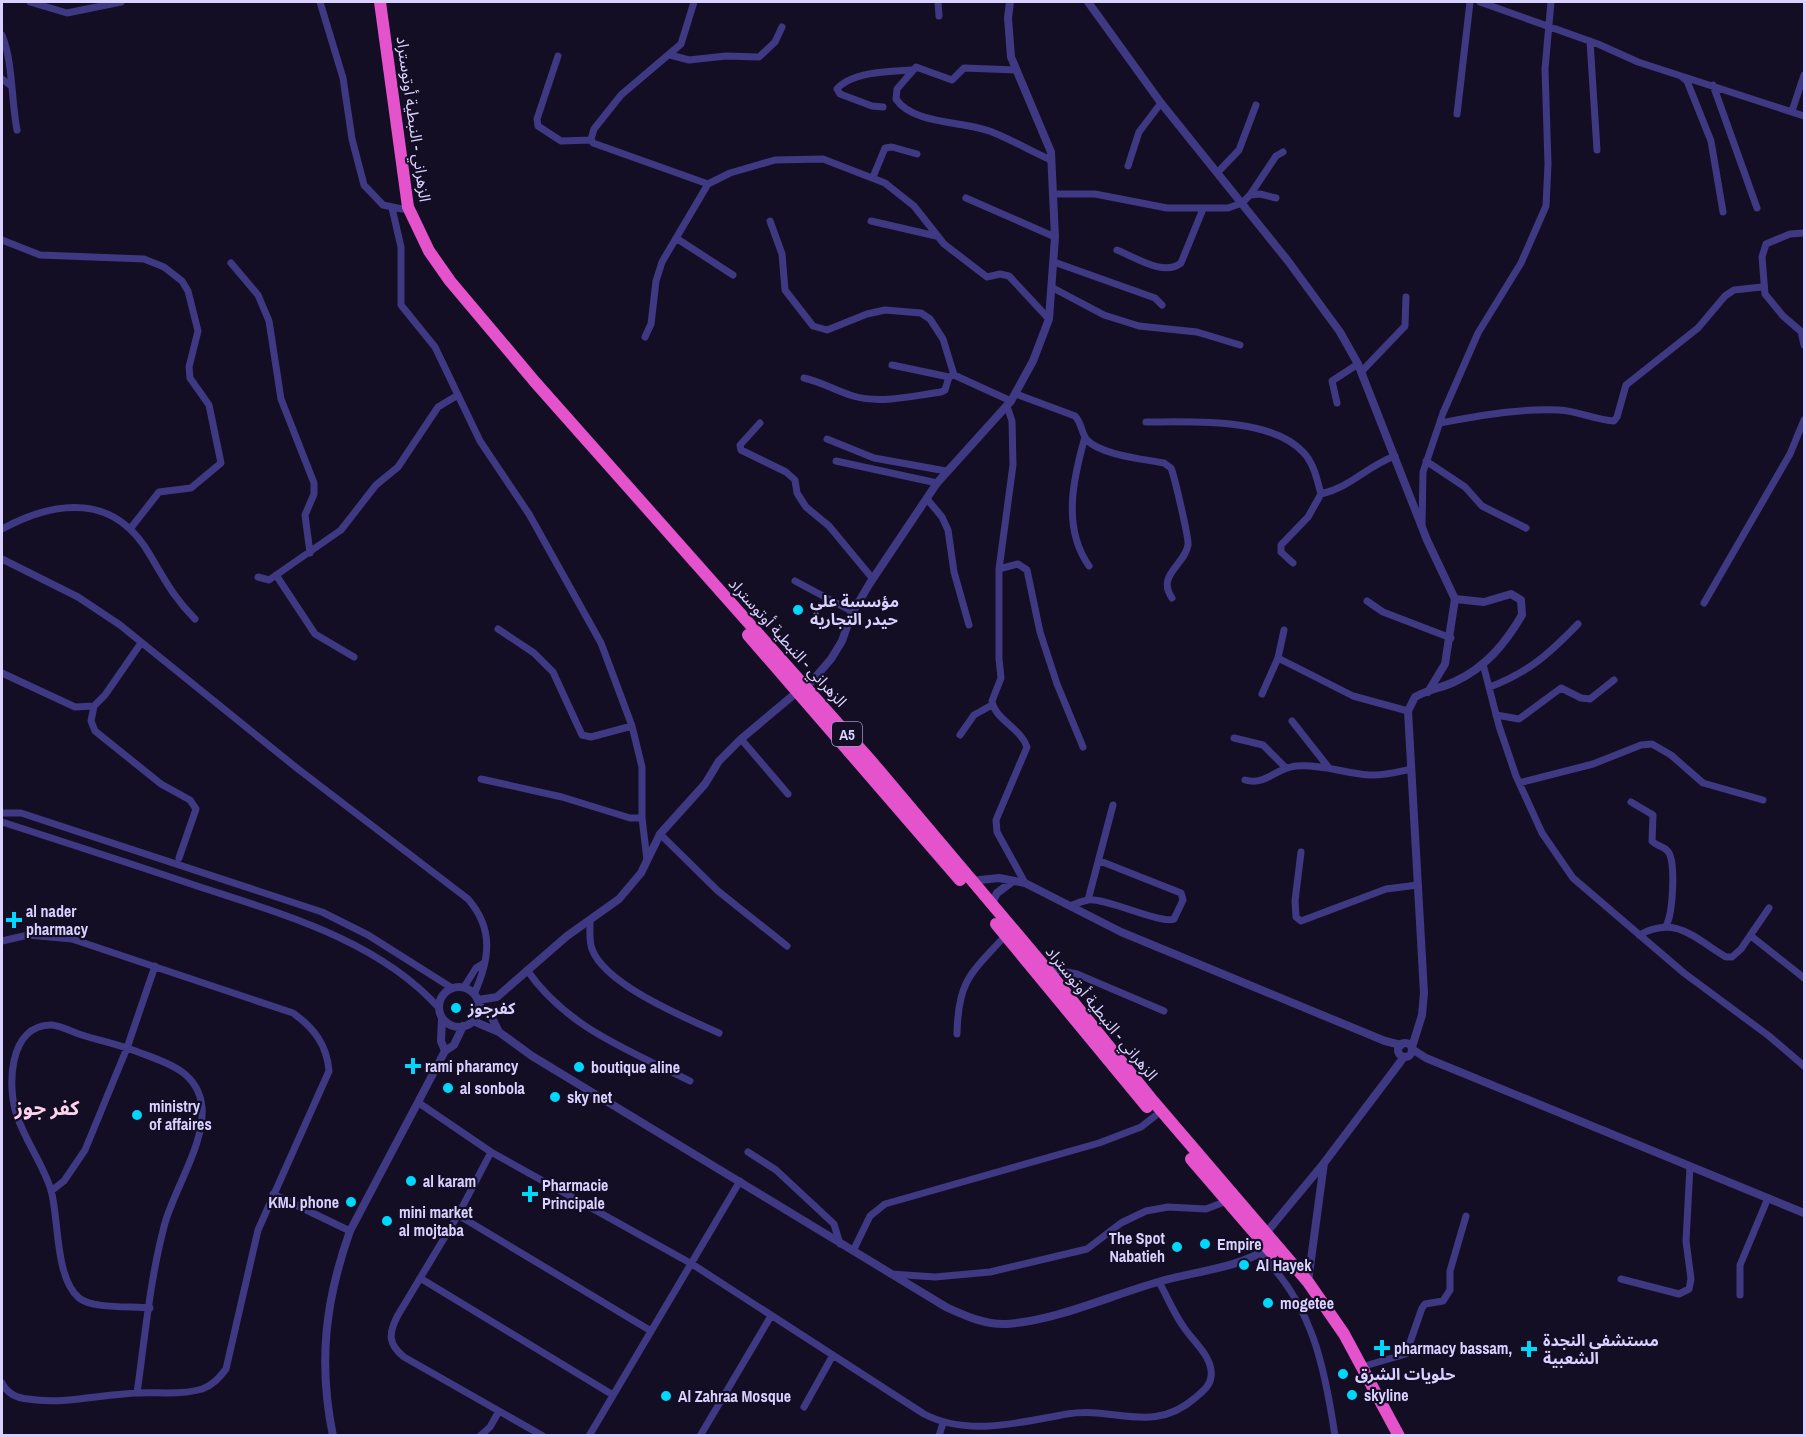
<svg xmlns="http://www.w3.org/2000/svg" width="1806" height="1437" viewBox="0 0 1806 1437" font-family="'Archivo Narrow','Noto Sans Arabic',sans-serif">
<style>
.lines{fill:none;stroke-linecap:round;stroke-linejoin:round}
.minor{stroke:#3f3983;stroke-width:7}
.tertiary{stroke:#3f3983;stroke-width:8}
.trunk{stroke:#e452cc;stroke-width:12}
.poi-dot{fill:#00d7fc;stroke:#130e24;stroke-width:2}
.labels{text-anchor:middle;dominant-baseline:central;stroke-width:4.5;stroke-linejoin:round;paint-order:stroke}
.shield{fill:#130e24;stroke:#9e96bd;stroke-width:1.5}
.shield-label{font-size:15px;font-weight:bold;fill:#d9d1ff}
.street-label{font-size:16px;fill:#d9d1ff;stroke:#130e24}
.poi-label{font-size:16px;font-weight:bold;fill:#d9d1ff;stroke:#130e24;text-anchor:start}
.quarter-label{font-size:20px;font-weight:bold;fill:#ffd3ed;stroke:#130e24}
</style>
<rect width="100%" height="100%" fill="#130e24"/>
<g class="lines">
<path class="minor" d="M30,2L67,13L121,2
M320,2L343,78L352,139L364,185L383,205L402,209
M694,2L681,44L621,95L594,129L591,139L593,143L708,184
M938,2L939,16
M1480,2L1598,44L1638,62L1804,116
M2,35C13,62 11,99 17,130
M1590,41L1597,150
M670,55L689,60L726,56L759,57L775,42L782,27
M558,56L537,119L538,126L561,141L591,140
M1016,70L964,68L952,80L916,67L897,89L896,99C913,125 966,121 992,132C1012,140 1031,151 1051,160
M1682,77L1687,81L1711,141L1723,212
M2,79L10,85
M1713,85L1757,208
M883,107L872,106L840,94L837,89C851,72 891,71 911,70
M1792,111L1804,75
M1457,114L1470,2
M1128,166L1139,132L1161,103
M1218,172L1239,150L1256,105
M873,177L885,148L892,147L917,154
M1053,194H1095L1167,208H1228L1242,203L1250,195L1260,194L1276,198
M1250,195L1276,156L1283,152
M966,198L1055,237
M392,208L401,247V305L435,347L480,441L529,514L601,643L632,726L642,767V818L647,860
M770,221L782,254L785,290L813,326L827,330L867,314L885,310L921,313L930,319L943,339L954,375L1011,401
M871,221L936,236
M1804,233L1790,234L1766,244L1762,257L1765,294L1783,316L1804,334
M676,238L733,275
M2,240L40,255L144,259L164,267L182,281L188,291L198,331L189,367L190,378L209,405L221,463L191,488L159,492L130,529
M1117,250C1135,257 1164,277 1181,263L1203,209
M1054,262L1155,298L1162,305
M231,263L258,295L269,321L281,399L314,483V494L305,515L310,553
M1053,288L1104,315L1139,326L1197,332L1240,345
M1801,331L1804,345
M645,337L651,324L656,281L662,262L708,184L730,173L775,160L823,159L885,183L914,206L944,244L987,277L1000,274L1009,276L1049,319
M892,365L949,377
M1362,371L1405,326L1406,297
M804,378C822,382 836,391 853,396C881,404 912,396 941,392L945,390L949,377L954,375
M1016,394L1075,416C1082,423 1081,433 1087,440C1101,455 1144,459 1164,463L1171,468C1174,475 1189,538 1188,545C1185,565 1156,575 1172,598
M1337,403L1332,381L1358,364
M1007,406L1012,421L1013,465L999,569V659L1001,678L992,701C995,720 1021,728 1027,747L996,820L997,832L1025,883
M1146,422C1191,422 1270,417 1303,452C1314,463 1317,480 1321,494L1308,517L1281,545V552L1293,563
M760,423L740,445L741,450L786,472L795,480L797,493L806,507L829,526L873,579
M1440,423C1479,416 1519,408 1559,410C1578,411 1596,420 1614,421L1617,417L1626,385L1698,328L1725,296L1734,290L1762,287
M1085,437C1073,479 1062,528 1089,566
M827,439L874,458L946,471
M836,461L937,483
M1426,461L1465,487L1482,506L1526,528
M1321,494C1351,487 1367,466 1395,456
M927,499L942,517L948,530L954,572L969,625
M1422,525L1423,472L1443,413L1478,333L1521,263L1546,206L1548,164L1545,69L1551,2
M2,529C57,499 115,494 150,555C165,580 174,598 195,619
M2,559L78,597L120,625L298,769L468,899C494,929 490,959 474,994
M999,569L1018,564L1027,570L1040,632L1057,684L1083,747
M276,575L315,634L354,657
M258,577L269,580L341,530L376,485L398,467L438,407L458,395
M795,581L853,612
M1367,601L1383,612L1451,638
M1704,603L1790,454L1804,420
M498,629L534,653L553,672L582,735L591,737L632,726
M1284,630L1278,658L1353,696L1408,711
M1483,664L1499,726L1516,776L1542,833L1573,878L1684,973L1769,1036L1804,1066
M2,673L75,707L94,706L105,695L141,643
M1490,687C1529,672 1549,654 1578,624
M1262,694L1278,658
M94,706L91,721L95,731L161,784L190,800L196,809L179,858
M1496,715L1519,719L1561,688L1581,698L1590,699L1614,680
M1292,721L1329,768
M960,735L974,715L992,705
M1234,738L1263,745L1286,768
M741,739L788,794
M481,779L562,797L630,818H642
M1245,780C1266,786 1275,768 1296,766C1321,764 1344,773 1369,775C1383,776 1397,772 1411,769
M1519,783L1593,764L1641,745L1652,744L1671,755L1703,783L1763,800
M1631,802L1653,815L1652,841C1657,847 1667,846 1670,855C1675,869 1673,913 1666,926
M2,813H21L322,912L368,935L452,988
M2,822C67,843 132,864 197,886C282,914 378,940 439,1008
M660,834L718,891L787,946
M1301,852L1295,901L1296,917L1301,921L1386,889L1418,885
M1088,900L1113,805
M1070,906C1075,904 1082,901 1088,900C1105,897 1162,925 1174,919L1183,900L1181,893L1100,861
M590,922C590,931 589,941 592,949C605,985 686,1018 719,1033
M1639,935C1677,915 1694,938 1726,957H1732L1741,949L1769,908
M1751,936L1804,978
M2,941L28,935L72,939L293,1013C314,1028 327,1045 329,1071L258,1230L226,1369C219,1378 213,1385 202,1389C182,1395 159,1392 138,1393C102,1394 64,1405 28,1399C17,1398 7,1393 2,1383
M1047,968L1077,974L1164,1011
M527,970C567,1028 629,1050 690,1081
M464,987L476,968L484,963
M957,1034C958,980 971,973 1006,935
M419,1103L491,1152L692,1264L924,1414C968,1437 1021,1422 1067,1414C1115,1406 1152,1435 1195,1398C1202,1392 1210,1386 1211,1377C1214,1357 1192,1341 1183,1326C1173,1312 1167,1296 1159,1282
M491,1152L458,1215L398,1315C388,1334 388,1344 404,1357L543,1436
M748,1152L776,1170L834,1224L840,1244
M51,1191L64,1181L85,1150L127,1048L155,966
M273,1194L350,1231
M458,1215L651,1331
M853,1251L870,1216L885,1204L1099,1143L1141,1127L1155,1116
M1260,1254C1312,1303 1325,1368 1335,1436
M891,1274L935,1277L990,1272L1087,1249L1121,1223L1146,1211L1168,1207L1206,1209L1227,1201
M420,1278L613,1395
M1621,1279L1679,1294L1689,1289L1691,1279L1686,1241L1690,1166
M1740,1295V1265L1768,1198
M1361,1367L1406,1354L1422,1308L1425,1304L1443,1301L1450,1290V1271L1466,1216
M137,1393C145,1337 150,1278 165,1223C175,1188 205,1143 202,1107C198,1071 167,1063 138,1052C120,1045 101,1041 82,1035C73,1032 61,1026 52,1025C8,1024 7,1088 17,1116C26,1142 43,1164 51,1190C59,1219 55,1278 79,1298C92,1309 132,1306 150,1308
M804,1407L833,1355
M480,1436L490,1427L499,1411
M589,1436L740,1181
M700,1436L771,1316
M939,1436L943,1423"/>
<path class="tertiary" d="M1088,2L1161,103L1288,261L1340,332L1358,364L1427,540L1455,599L1445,664L1428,692
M806,688L831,659L842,641L851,615L870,583L937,483L1011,401L1033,361L1049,319L1055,237L1051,152L1011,57L1008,18L1010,2
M971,881L999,878L1025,883L1121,932L1385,1041L1401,1045
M991,905L997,893L1013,881
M439 1007a20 20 0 1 1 40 0a20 20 0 1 1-40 0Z
M478,1000L497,997L567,936L619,899L641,873L660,834L705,784L719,761L741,739L797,692
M479,1005L492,1018L499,1032
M442,1018L441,1041L445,1051
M473,1021L499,1032L532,1056L946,1307C966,1316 985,1325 1007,1324C1058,1320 1109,1296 1158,1282C1191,1272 1240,1268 1268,1248
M1398 1050a7 7 0 1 1 14 0a7 7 0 1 1-14 0Z
M1412,1047L1422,1015L1424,993L1408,711L1415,697C1427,690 1441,688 1454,682C1485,668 1505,644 1522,615L1521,600L1511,594L1484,602L1455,599
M1412,1049L1426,1058L1804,1213
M1266,1233L1324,1163L1404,1057
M1308,1282L1324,1163
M333,1436C318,1363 325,1301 350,1231L445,1051L454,1045L463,1026"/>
<path class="trunk" d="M380,2L408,207L429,251L450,281L535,382L872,762L1045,967L1153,1101L1308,1282L1344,1334L1399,1436
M748,635L960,880
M996,924L1147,1107
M1191,1159L1272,1253"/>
</g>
<g class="poi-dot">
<circle cx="798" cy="610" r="6"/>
<path d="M11 911h6v6h6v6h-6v6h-6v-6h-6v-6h6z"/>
<circle cx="456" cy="1008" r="6"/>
<path d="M410 1057h6v6h6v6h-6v6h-6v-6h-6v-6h6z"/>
<circle cx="579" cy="1067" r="6"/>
<circle cx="448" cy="1088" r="6"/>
<circle cx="555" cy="1097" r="6"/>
<circle cx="137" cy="1115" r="6"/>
<circle cx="411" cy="1181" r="6"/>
<path d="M527 1185h6v6h6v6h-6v6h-6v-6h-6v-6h6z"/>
<circle cx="351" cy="1202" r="6"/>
<circle cx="387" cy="1221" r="6"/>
<circle cx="1205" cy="1244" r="6"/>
<circle cx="1177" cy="1247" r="6"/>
<circle cx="1244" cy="1265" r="6"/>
<circle cx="1268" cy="1303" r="6"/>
<path d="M1379 1339h6v6h6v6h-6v6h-6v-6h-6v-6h6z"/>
<path d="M1526 1340h6v6h6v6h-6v6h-6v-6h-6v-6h6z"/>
<circle cx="1343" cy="1374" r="6"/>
<circle cx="1352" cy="1395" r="6"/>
<circle cx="666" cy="1396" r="6"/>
</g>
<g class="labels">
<rect class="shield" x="832" y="722" width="30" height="24" rx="4.5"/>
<g class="shield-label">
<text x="847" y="734">A5</text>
</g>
<g class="street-label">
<text transform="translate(414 119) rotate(82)">الزهراني - النبطية أوتوستراد</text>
<text transform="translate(788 642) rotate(48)">الزهراني - النبطية أوتوستراد</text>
<text transform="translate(1102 1013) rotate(51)">الزهراني - النبطية أوتوستراد</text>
</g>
<g class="poi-label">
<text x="810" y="601">مؤسسة علي<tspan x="810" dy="18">حيدر التجاريه</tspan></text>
<text x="26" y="911">al nader<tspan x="26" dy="18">pharmacy</tspan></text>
<text x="468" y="1008">كفرجوز</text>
<text x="425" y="1066">rami pharamcy</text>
<text x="591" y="1067">boutique aline</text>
<text x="460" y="1088">al sonbola</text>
<text x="567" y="1097">sky net</text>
<text x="149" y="1106">ministry<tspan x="149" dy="18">of affaires</tspan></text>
<text x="423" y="1181">al karam</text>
<text x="542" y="1185">Pharmacie<tspan x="542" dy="18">Principale</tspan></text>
<text x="339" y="1202" text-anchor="end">KMJ phone</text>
<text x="399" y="1212">mini market<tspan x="399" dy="18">al mojtaba</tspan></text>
<text x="1165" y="1238" text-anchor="end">The Spot<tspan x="1165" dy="18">Nabatieh</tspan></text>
<text x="1217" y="1244">Empire</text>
<text x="1256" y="1265">Al Hayek</text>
<text x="1280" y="1303">mogetee</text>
<text x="1543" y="1340">مستشفى النجدة<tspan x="1543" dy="18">الشعبية</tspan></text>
<text x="1394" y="1348">pharmacy bassam,</text>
<text x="1355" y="1374">حلويات الشرق</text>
<text x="1364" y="1395">skyline</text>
<text x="678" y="1396">Al Zahraa Mosque</text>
</g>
<g class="quarter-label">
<text x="47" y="1107">كفر جوز</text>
</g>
</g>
<rect width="1806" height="1437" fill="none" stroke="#d9d1ff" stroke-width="6"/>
</svg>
